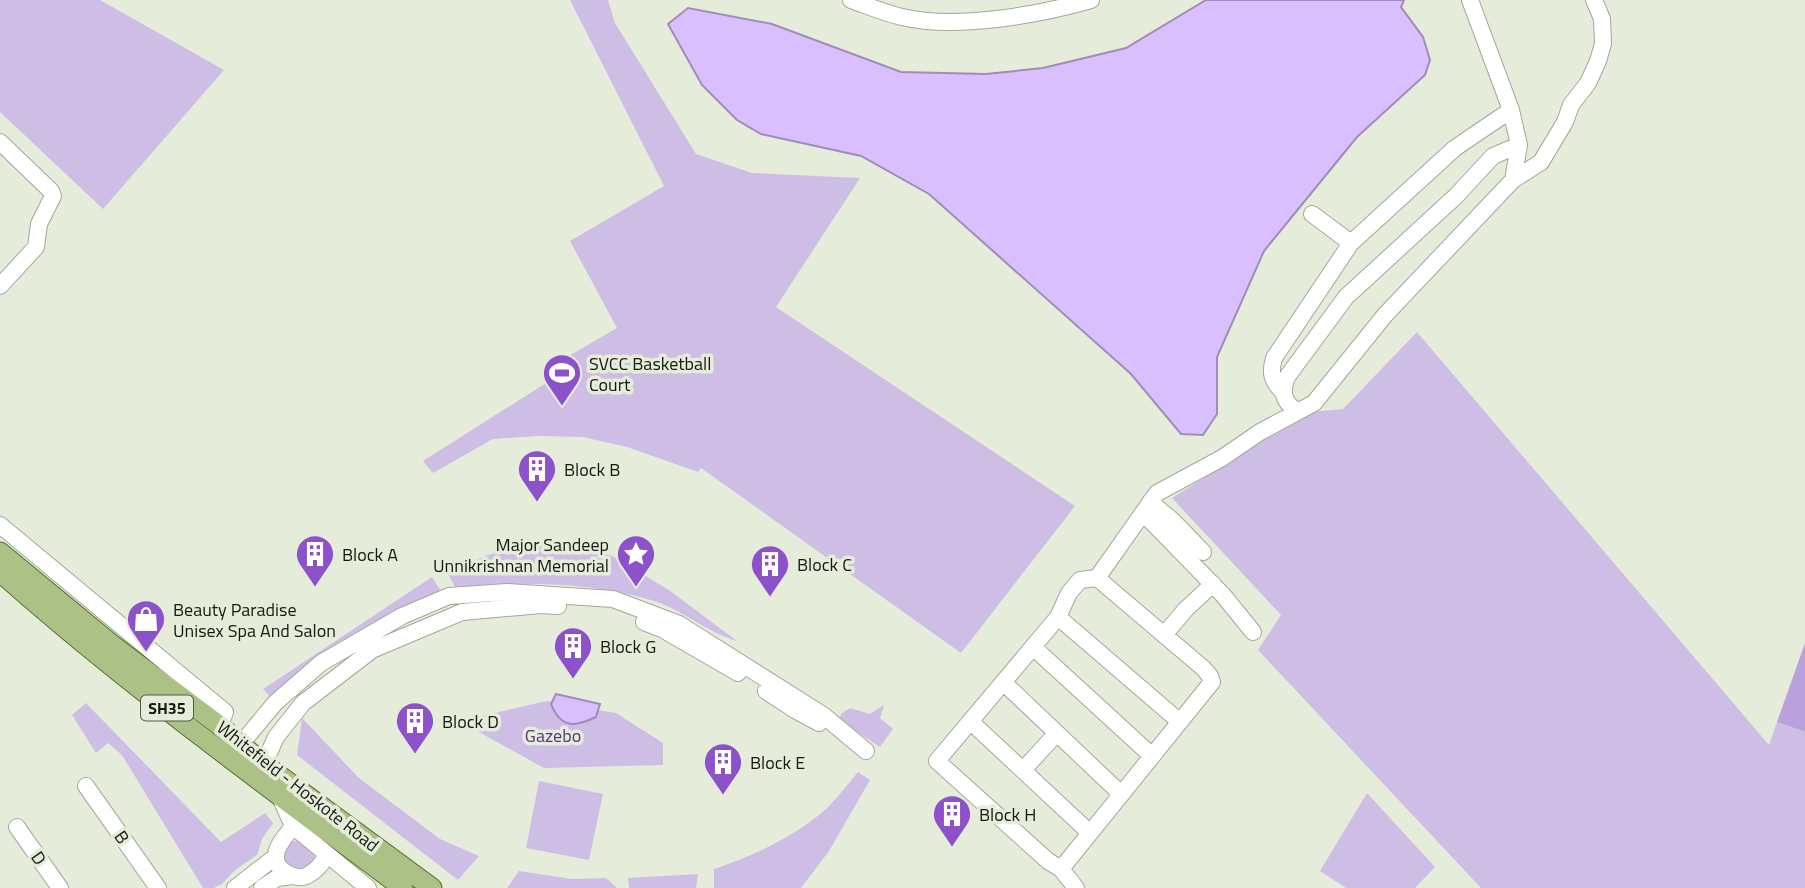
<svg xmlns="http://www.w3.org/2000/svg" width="1805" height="888" viewBox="0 0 1805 888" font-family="'Titillium Web',sans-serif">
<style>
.green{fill:#cebee6}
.forest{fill:#baa0dd}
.water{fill:#dabffe;stroke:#9f8db7;stroke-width:2}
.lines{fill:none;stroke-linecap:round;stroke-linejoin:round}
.minor-casing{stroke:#a1a997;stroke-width:18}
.major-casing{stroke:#546c29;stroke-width:21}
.minor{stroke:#fff;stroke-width:16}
.major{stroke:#acc186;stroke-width:19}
.labels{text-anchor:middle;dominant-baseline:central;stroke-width:7;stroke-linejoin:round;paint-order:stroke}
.shield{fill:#e5edda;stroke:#54594e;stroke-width:2}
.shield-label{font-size:16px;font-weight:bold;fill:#161912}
.poi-label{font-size:18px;fill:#161912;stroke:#e5edda;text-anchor:start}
.park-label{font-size:18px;fill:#56337b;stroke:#e5edda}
.street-label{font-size:18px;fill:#161912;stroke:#e5edda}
</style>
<rect width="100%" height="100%" fill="#e5edda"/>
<path class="green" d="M0,0H100L224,70L103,209L0,112Z
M570,0H608L615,23L696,154L752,173L860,178L776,307L1075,506L961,653L701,468L698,472L627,447L583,437L538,436L493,439L433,473L423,461L565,371L555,364L617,328L570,241L664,186Z
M1417,332L1769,745L1777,722L1805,732V888H1481L1258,650L1281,615L1172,498L1309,412L1343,409Z
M555,539L612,556L669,590L737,641C706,632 683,610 654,601C589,581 522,582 455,587L446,570L512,547Z
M432,577L444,596L340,648L270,697L263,689Z
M547,701L616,713L663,743V765L544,768L459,721Z
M86,703L221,842L265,813L273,823L262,839L257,855L235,870L222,884L214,888H203L122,755L108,743L96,753L72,715Z
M884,705L880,718L893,729L880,747L839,720L841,714L850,708L870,714Z
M302,718L359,778L440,839L479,856L458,880L297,755Z
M858,772L870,780L829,851L801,888H714V869C755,855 792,838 825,810C837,799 847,785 858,772Z
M539,781L603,794L589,860L526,848Z
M1367,793L1435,867L1415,888H1346L1320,871Z
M302,840C310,847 316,850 314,861L299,872L283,862V851L291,842Z
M519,871L572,879L606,878L617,888H507Z
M698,874L696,888H629L628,878Z"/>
<path class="forest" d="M1805,643V732L1777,722Z"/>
<path class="water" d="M1206,0H1404L1401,7L1423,37L1430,60L1425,75L1357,137L1264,251L1217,357V414L1203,435L1181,434L1131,374L929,194L861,156L761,134L737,120L702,85L668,24L688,8L772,24L901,72L986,74L1043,68L1126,48Z
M556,694L600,704L596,717C575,727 561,729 551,704Z"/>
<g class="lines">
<g class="minor-casing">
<path id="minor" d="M851,0C868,6 885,13 902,17C956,30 1038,15 1091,0
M0,142L51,191L53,196L39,224L36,247L0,286
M1513,180L1541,162L1565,122L1571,105L1588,83L1598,61L1603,44L1602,19L1594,0
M1312,214L1351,243
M1282,391C1271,380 1270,372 1274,358L1351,243L1455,148L1511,110
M1297,412C1283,401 1281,393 1287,377L1346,297L1456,196L1493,156L1519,145
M1150,502L1173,521L1203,552
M1143,513L1223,595L1253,632
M0,525L225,712L220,726
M1058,617L1180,722
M644,622L662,629L738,673
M1164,635L1186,609L1213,584
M1033,647L1152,756
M1003,682L1121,794
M766,691L795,710L819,723
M970,721L1090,833
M241,744L275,703L321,663L402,616L449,596L507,592L613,599L679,624L823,715L866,751
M264,764L276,737L303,703L372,650L462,612L541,605L558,606
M1023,770L1056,734
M86,786L158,888
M281,799L293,826C287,835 277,844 276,855C274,870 296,882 308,875C316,871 323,862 327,855
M293,826L368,888
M17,827L60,888
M1061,869L1212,682L1210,676L1203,668L1097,578L1157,493L1222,458L1260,432L1314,403L1385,315L1513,180L1519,145L1511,110L1470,0
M235,888L275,857
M262,888L277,878L292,876
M1076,888L1061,869L1048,861L937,761L1058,617L1069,593L1080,580L1097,578"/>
</g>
<g class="major-casing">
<path id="major" d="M0,552L114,646L220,726L264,764L432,888
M0,572C127,685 267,786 403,888"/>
</g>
<use href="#minor" class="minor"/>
<use href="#major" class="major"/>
</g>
<defs>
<g id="stadium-pin" transform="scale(2.0125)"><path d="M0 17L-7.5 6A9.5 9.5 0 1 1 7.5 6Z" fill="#8d52c9" stroke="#e5edda"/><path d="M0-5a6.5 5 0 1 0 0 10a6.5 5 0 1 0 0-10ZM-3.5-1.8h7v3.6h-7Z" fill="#fff"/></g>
<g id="building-pin" transform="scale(2.0125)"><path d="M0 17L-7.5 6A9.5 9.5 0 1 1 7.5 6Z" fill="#8d52c9" stroke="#e5edda"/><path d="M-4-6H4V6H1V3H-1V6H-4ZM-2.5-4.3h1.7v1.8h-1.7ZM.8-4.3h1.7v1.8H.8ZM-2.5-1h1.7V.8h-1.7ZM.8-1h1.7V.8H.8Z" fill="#fff"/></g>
<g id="sight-pin" transform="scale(2.0125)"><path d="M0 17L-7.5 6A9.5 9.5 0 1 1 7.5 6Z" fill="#8d52c9" stroke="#e5edda"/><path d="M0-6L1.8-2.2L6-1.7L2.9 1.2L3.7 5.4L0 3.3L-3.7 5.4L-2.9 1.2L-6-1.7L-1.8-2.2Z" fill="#fff"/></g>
<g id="shop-pin" transform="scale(2.0125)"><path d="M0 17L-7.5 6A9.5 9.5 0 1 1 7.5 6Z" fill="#8d52c9" stroke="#e5edda"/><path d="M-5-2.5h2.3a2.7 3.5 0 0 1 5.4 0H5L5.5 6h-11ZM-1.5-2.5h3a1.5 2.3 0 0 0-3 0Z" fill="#fff"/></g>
</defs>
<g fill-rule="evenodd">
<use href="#stadium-pin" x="562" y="373"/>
<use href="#building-pin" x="537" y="469"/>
<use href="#building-pin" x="315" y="554"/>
<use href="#sight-pin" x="636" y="554"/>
<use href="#building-pin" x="770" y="564"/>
<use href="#shop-pin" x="146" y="619"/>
<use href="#building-pin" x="573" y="646"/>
<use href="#building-pin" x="415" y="721"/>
<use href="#building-pin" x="723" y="762"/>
<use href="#building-pin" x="952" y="814"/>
</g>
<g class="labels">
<rect class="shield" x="141" y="695.5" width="52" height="25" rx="5"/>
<g class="shield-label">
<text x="167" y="708">SH35</text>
</g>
<g class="poi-label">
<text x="589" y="363">SVCC Basketball<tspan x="589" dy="21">Court</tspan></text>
<text x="564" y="469">Block B</text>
<text x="609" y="544" text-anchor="end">Major Sandeep<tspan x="609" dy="21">Unnikrishnan Memorial</tspan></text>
<text x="342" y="554">Block A</text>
<text x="797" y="564">Block C</text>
<text x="173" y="609">Beauty Paradise<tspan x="173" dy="21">Unisex Spa And Salon</tspan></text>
<text x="600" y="646">Block G</text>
<text x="442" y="721">Block D</text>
<text x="750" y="762">Block E</text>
<text x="979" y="814">Block H</text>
</g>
<g class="park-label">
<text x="553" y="735">Gazebo</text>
</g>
<g class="street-label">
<text transform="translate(298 786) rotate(38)">Whitefield - Hoskote Road</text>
<text transform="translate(122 837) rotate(55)">B</text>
<text transform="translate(39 858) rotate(55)">D</text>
</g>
</g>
</svg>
